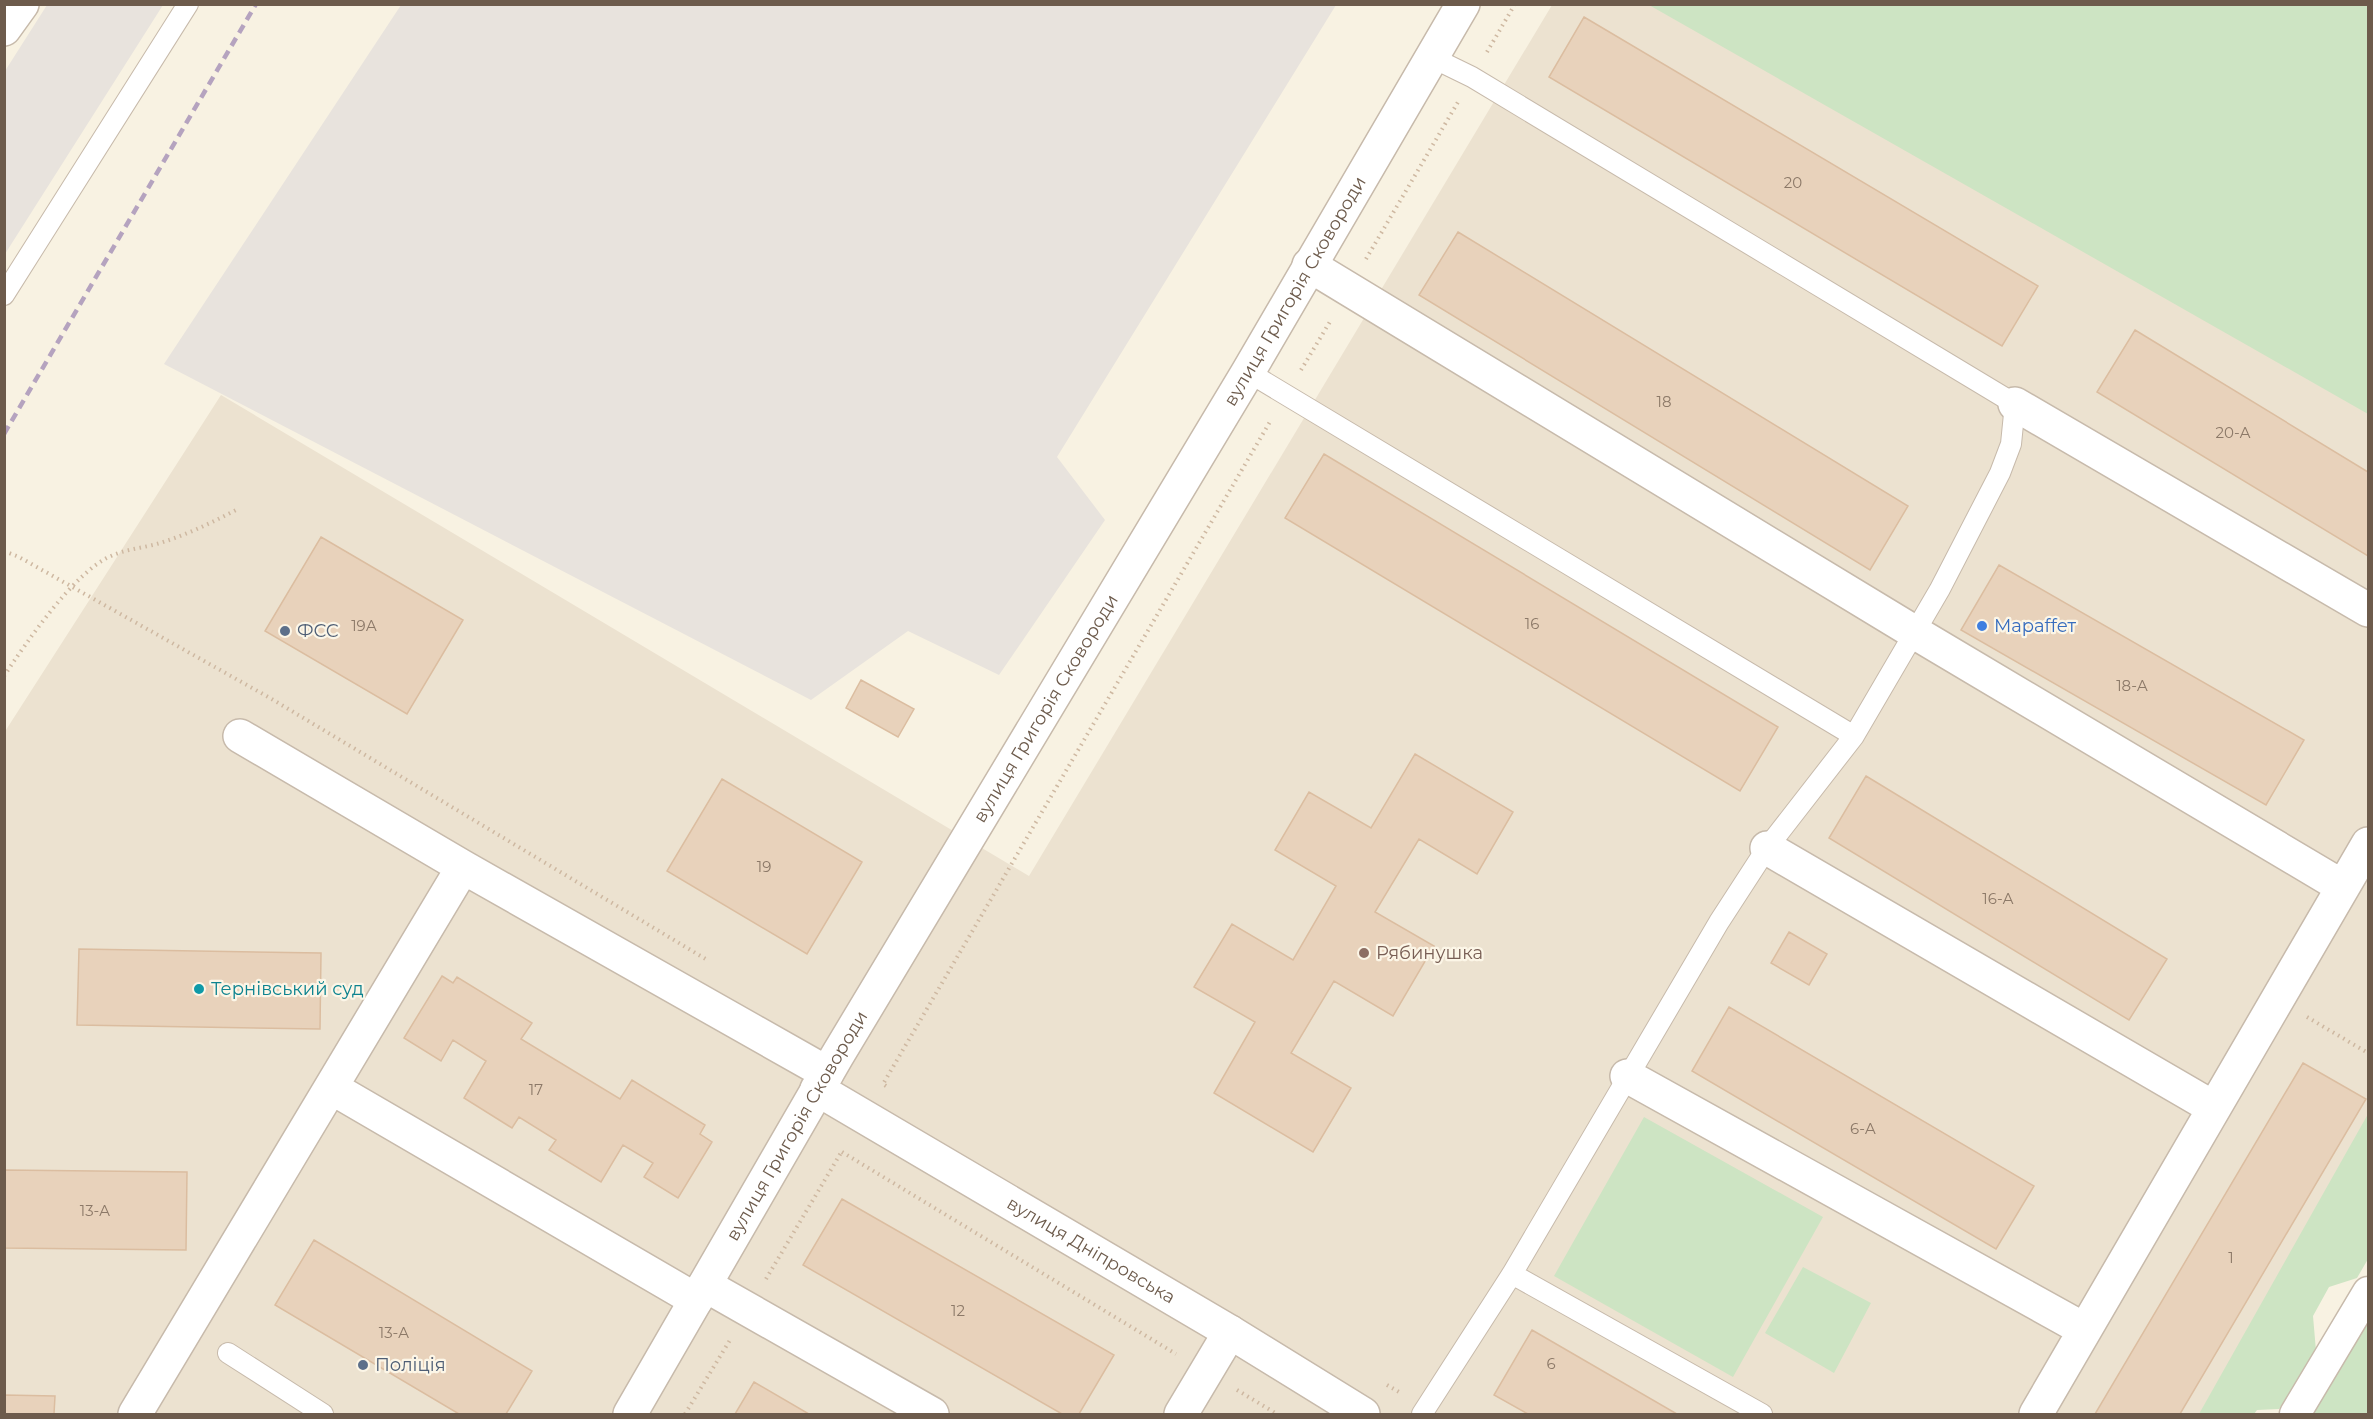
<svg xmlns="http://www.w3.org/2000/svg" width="2373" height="1419" viewBox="0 0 2373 1419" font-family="Montserrat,sans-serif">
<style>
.residential{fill:#ece2d0}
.industrial{fill:#e8e3dd}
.green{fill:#cde4c3}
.building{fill:#e8d2bb;stroke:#dbbda0;stroke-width:1.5}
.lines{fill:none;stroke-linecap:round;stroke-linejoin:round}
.service-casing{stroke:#c7baab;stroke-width:22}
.pedestrian-casing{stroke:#c7baab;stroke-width:33}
.minor-casing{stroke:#c7baab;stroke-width:36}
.tertiary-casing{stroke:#c7baab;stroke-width:36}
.path{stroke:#ceb8a1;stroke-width:4;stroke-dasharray:1.5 4.5;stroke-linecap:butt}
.service{stroke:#fff;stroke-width:20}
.pedestrian{stroke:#fff;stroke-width:30}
.minor{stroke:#fff;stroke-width:33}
.tertiary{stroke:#fff;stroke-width:33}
.rail{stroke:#b5a3bf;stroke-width:4.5;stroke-dasharray:9 6;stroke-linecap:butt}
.shop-dot{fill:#3f7fe0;stroke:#fcf6e7;stroke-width:2}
.service-dot{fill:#5c6f8a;stroke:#fcf6e7;stroke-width:2}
.education-dot{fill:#8d6e63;stroke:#fcf6e7;stroke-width:2}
.culture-dot{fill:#0f9aa8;stroke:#fcf6e7;stroke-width:2}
.labels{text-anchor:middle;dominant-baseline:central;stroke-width:4.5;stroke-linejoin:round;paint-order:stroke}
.number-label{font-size:15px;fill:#8c7968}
.street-label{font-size:18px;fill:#6d5b4c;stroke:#fcf6e7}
.shop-label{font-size:18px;fill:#366cbe;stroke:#fcf6e7;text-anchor:start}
.service-label{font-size:18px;fill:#4e5e75;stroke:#fcf6e7;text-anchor:start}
.education-label{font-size:18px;fill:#785e54;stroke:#fcf6e7;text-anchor:start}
.culture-label{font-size:18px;fill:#0d838f;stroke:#fcf6e7;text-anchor:start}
</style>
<rect width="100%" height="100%" fill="#f8f2e2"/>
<path class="residential" d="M1552,5H1758L2368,368V1158L2212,1414H5L4,733L221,395L1029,876Z"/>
<path class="industrial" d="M47,5H163L5,254V71Z
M401,5V4L1336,5L1057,457L1105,520L999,675L908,631L811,700L164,364Z"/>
<path class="green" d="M1649,5H2368V414Z
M2368,1114V1259L2357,1278L2329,1287L2313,1316L2316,1351L2279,1409L2257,1410L2254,1414H2199Z
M1644,1117L1823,1217L1733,1377L1554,1276Z
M1803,1267L1871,1303L1834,1373L1765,1333Z
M2368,1312V1414H2307Z"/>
<path class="building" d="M1584,17L2038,286L2002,346L1549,77Z
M1458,232L1908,506L1870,570L1419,295Z
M2135,330L2368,472V556L2097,392Z
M1324,454L1778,727L1740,791L1285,518Z
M321,537L463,620L407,714L265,631Z
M1999,565L2304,740L2266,805L1961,630Z
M861,680L914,709L898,737L846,708Z
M1415,754L1513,812L1477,874L1419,839L1375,912L1434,946L1393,1016L1334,981L1291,1053L1351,1088L1313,1152L1214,1093L1255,1022L1194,987L1232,924L1293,960L1336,886L1275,850L1309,792L1371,828Z
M1866,776L2167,959L2129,1020L1829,838Z
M722,779L862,862L807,954L667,871Z
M1789,932L1827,954L1809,985L1771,963Z
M79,949L321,953L320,1029L77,1025Z
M442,976L453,983L457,977L532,1023L521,1039L620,1099L632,1080L705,1125L700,1134L712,1142L678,1198L644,1177L653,1163L623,1145L601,1182L549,1150L556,1140L519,1117L512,1128L464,1098L486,1061L453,1040L441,1061L404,1038Z
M1729,1007L2034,1186L1996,1249L1692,1071Z
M2303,1063L2366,1099L2180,1414H2095Z
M4,1170L187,1172L186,1250L4,1248Z
M842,1199L1114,1355L1079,1414H1062L803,1265Z
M314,1240L532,1371L506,1414H459L275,1305Z
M1532,1330L1677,1414H1528L1494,1395Z
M754,1382L809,1414H735Z
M4,1395L55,1396L54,1414H4Z"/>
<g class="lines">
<g class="service-casing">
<path id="service" d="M4,295L188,4
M1248,372L1854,736
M1512,1274L1762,1414
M228,1353L323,1414
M1422,1414L1512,1274L1719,922L1767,848L1854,736L1940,589L2000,473L2011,444L2015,404L1472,77L1431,57"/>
</g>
<g class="pedestrian-casing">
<path id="pedestrian" d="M2295,1414L2368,1292"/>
</g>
<g class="minor-casing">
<path id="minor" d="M4,29L22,4
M1309,265L1914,632L2343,887
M2015,404L2368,610
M240,736L463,867L827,1073
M1767,848L2214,1108
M1627,1076L2085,1330
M332,1088L696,1300
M705,1285L932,1414
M135,1414L463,867
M1181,1414L1230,1332
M2036,1414L2368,844"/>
</g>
<g class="tertiary-casing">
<g id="tertiary">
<path id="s1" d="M817,1089L1230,1332L1363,1414"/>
<path id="s2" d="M630,1414L837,1056L1248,372L1463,4"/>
</g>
</g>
<path class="path" d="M1487,52L1515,4
M1366,259L1458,102
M1301,370L1331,320
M4,551L19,557L270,698L709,961
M4,676C26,643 75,571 111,556C126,549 144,548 160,543C186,535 211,523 236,510
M2307,1017L2368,1053
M886,1086L883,1084L1271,420
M842,1152L1176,1354
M766,1279L842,1151
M1387,1385L1399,1392
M1237,1390L1277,1414
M685,1414L730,1340"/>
<use href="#service" class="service"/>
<use href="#pedestrian" class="pedestrian"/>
<use href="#minor" class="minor"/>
<use href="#tertiary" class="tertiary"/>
<path class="rail" d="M4,434L256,4"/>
</g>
<circle class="shop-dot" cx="1982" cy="626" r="6"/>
<g class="service-dot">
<circle cx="285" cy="631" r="6"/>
<circle cx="363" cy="1365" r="6"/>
</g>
<circle class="education-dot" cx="1364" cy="953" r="6"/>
<circle class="culture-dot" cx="199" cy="989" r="6"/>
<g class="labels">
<g class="number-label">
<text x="1793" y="182">20</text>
<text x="1664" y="401">18</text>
<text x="2233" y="432">20-А</text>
<text x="1532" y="623">16</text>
<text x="364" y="625">19А</text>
<text x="2132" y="685">18-А</text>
<text x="764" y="866">19</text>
<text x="1998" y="898">16-А</text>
<text x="536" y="1089">17</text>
<text x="1863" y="1128">6-А</text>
<text x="95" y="1210">13-А</text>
<text x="2231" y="1257">1</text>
<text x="958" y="1310">12</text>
<text x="394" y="1332">13-А</text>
<text x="1551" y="1363">6</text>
</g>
<g class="street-label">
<text stroke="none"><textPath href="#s2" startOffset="1305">вулиця Григорія Сковороди</textPath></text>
<text stroke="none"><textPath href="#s2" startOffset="819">вулиця Григорія Сковороди</textPath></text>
<text stroke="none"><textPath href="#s2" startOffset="333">вулиця Григорія Сковороди</textPath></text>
<text stroke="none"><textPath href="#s1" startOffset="318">вулиця Дніпровська</textPath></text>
</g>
<g class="shop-label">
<text x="1994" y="626">Мараffет</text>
</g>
<g class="service-label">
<text x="297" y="631">ФСС</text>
<text x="375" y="1365">Поліція</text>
</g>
<g class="education-label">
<text x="1376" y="953">Рябинушка</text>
</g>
<g class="culture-label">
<text x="211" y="989">Тернівський суд</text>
</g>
</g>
<rect width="2373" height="1419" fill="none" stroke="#6d5b4c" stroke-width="12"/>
</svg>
